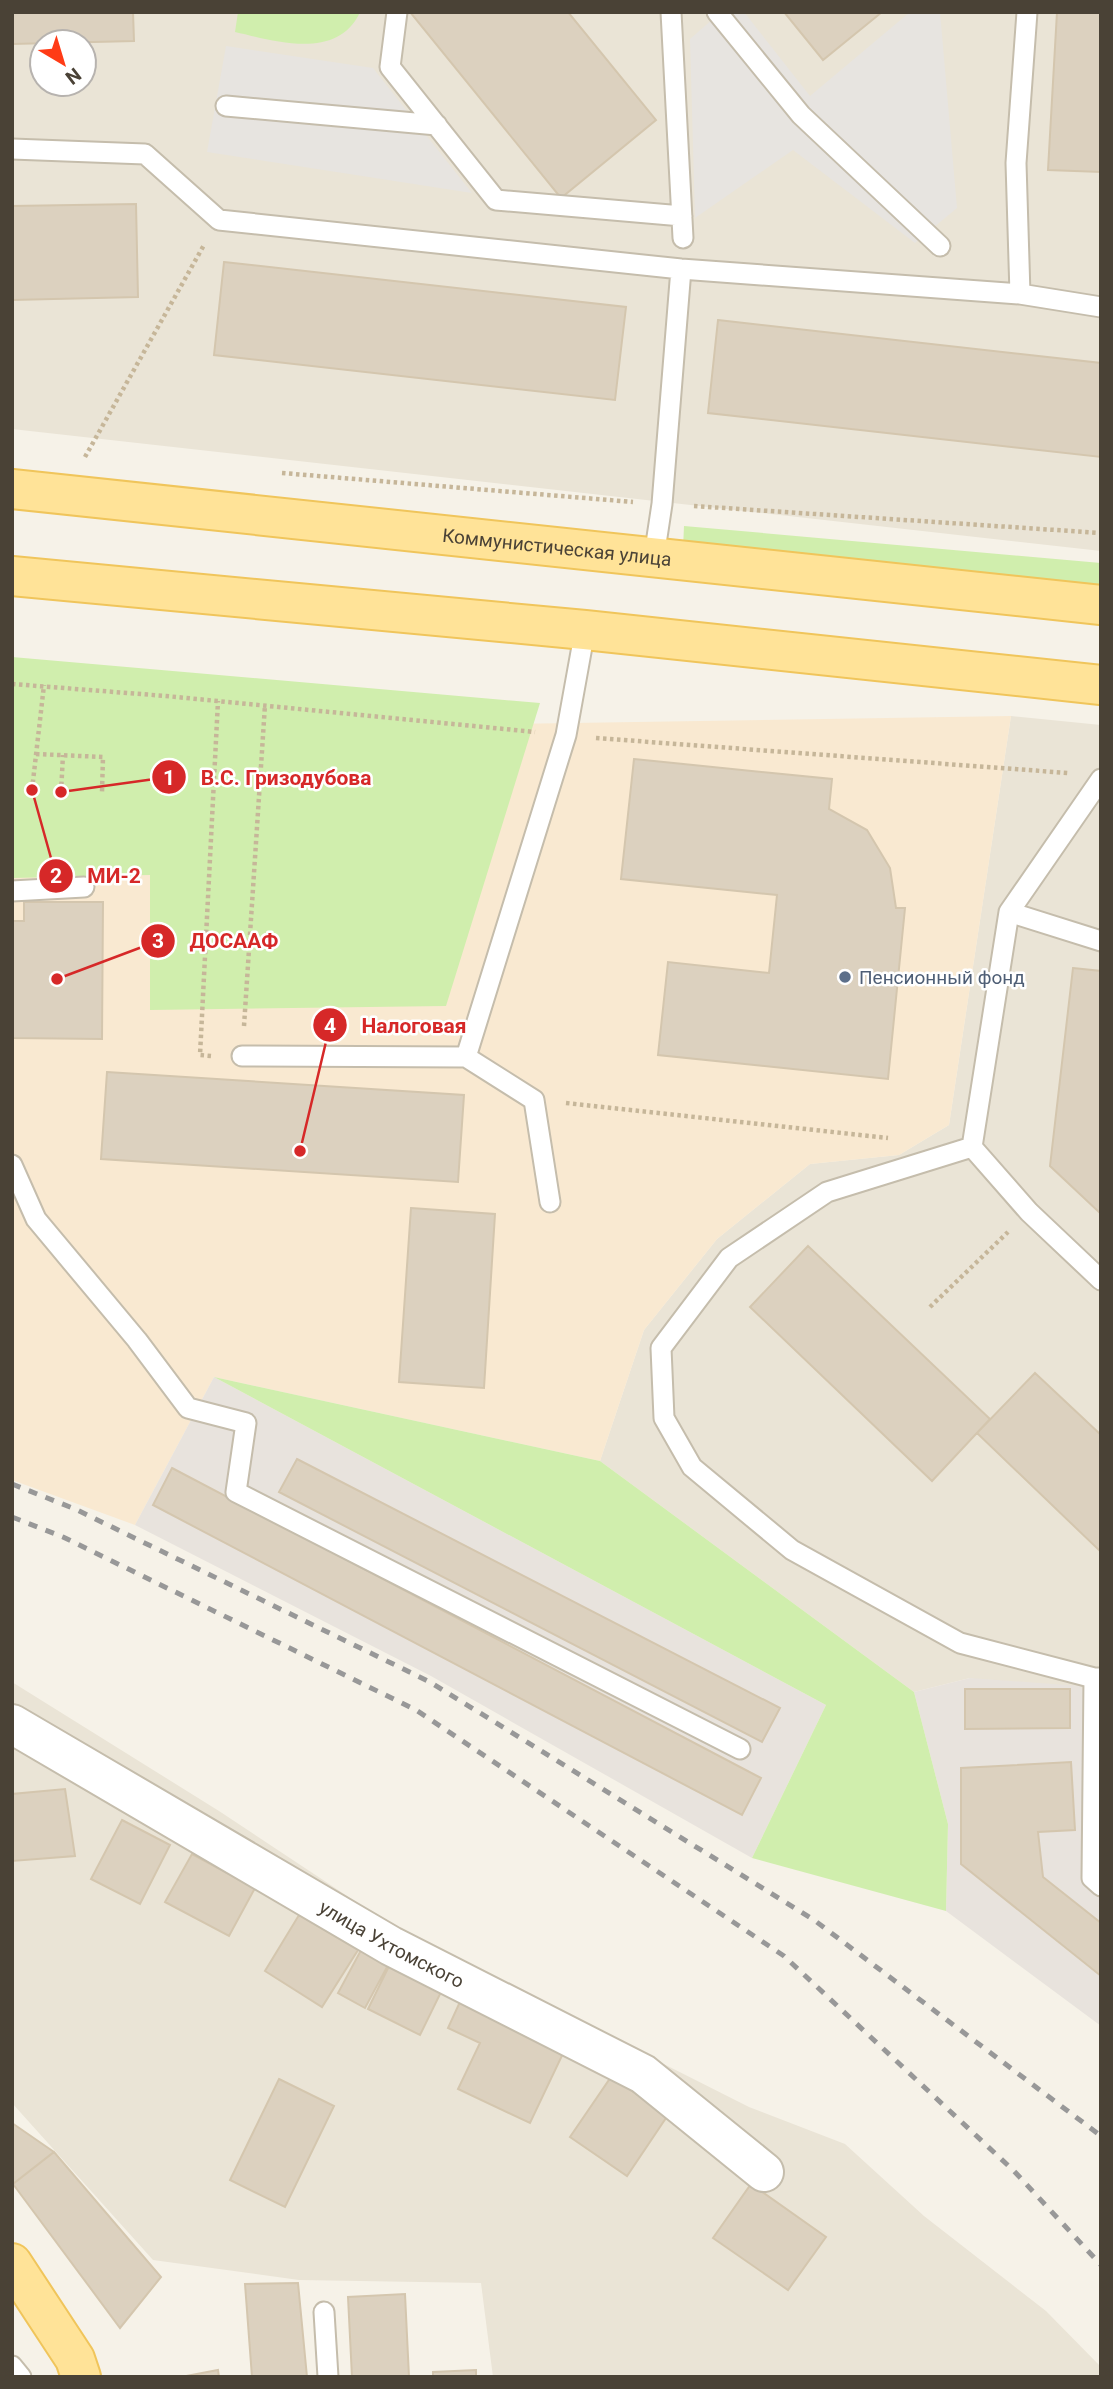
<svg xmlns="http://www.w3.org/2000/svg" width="1113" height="2389" viewBox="0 0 1113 2389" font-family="Roboto,sans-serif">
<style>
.residential{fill:#eae4d6;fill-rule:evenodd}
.commercial{fill:#f9e9d1}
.industrial{fill:#e8e3dd}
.green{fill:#d0eead}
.parking{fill:#e7e4e0}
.building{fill:#dcd1bf;stroke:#d4c6ae;stroke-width:2}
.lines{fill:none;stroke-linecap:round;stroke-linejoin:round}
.service-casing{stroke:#c5bdac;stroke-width:23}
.minor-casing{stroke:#c5bdac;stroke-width:42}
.primary-casing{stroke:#f0c55b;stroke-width:42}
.path{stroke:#c6b699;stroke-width:4.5;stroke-dasharray:3.5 3.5;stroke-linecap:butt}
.service{stroke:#fff;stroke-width:19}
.minor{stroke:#fff;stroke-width:38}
.primary{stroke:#ffe398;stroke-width:38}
.rail{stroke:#989898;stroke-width:5;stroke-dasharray:9 9;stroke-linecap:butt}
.service-dot{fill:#5c6f8a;stroke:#fff;stroke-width:2.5}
.labels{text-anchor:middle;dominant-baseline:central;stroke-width:5;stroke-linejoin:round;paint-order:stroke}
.street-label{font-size:19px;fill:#4a4236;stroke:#fff}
.service-label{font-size:19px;fill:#4e5e75;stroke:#fff;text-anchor:start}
.leader{fill:none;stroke:#d62828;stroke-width:2.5}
.callout-dot{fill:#d62828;stroke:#fff;stroke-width:2.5}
.mark-label{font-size:21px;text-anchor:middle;font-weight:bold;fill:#fff}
.callout-label{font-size:21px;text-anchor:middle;font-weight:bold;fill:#d62828;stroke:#fff;stroke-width:5;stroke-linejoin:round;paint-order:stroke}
</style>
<rect width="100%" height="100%" fill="#f6f2e8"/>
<path class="residential" d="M12,12H1101V551L12,429ZM42,42H84V84H42Z
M1011,716L1101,725V1715L970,1678L914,1692L600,1461L644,1330L717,1239L810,1164L899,1155L949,1125Z
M12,1682L219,1811L400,1931L749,2107L845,2144L924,2216L1046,2311L1101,2367V2377H493L481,2283L299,2280L153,2260L12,2103Z"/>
<path class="commercial" d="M12,700L375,726L1011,716L949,1125L899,1155L810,1164L717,1239L644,1330L600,1461L214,1377L135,1525L12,1480Z"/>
<path class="industrial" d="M214,1377L826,1705L752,1858L431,1676L135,1525Z
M970,1678L1080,1686L1101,1715V2026L946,1911L948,1824L914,1692Z"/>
<path class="green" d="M238,12H360C338,61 275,41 235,32Z
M684,526L1101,563V619L682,571Z
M12,657L540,703L446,1006L150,1010V875L12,878Z
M214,1377L600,1461L914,1692L948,1824L946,1911L752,1858L826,1705Z"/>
<path class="parking" d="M721,12H744L810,96L910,12H940L957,208L915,243L793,150L695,218L690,39Z
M226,46L373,68L472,193L207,152Z"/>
<path class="building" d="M12,12H133L134,41L12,44Z
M410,12H568L656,120L561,198Z
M784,12H882L823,60Z
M1057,12H1101V172L1048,170Z
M136,204L138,297L12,300V206Z
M224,262L626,307L615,400L214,355Z
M718,320L1101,363V457L708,413Z
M634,759L832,779L829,809L867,830L890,868L896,908H905L888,1079L658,1055L668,962L769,973L777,895L621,879Z
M24,902H103L102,1039L12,1038V921H24Z
M1073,968L1101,971V1214L1050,1166Z
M107,1072L464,1095L458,1182L101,1159Z
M411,1208L495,1214L484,1388L399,1382Z
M808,1246L990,1419L932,1481L750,1307Z
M1035,1373L1101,1435V1552L977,1433Z
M297,1459L780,1708L762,1742L279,1492Z
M172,1468L761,1778L742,1815L153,1505Z
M965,1689H1070V1728L965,1729Z
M1071,1762L1075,1830L1038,1832L1043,1877L1101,1923V1976L961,1864V1768Z
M65,1789L75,1856L12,1861V1794Z
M122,1820L170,1845L140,1904L91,1879Z
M192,1854L255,1888L229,1936L165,1902Z
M299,1915L358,1950L322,2007L265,1971Z
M367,1939L394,1954L365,2008L338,1993Z
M391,1962L443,1988L420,2035L368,2009Z
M464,1993L568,2043L530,2123L458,2089L480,2043L448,2028Z
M611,2077L668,2115L627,2176L570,2137Z
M279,2079L334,2106L285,2207L230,2180Z
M12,2123L54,2152L13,2184H12Z
M54,2152L161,2277L120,2328L13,2184Z
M751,2184L826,2237L788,2290L713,2238Z
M298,2283L307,2377H252L245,2284Z
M405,2294L409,2377H352L348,2297Z
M218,2370L219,2377H181Z
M476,2370V2377H433V2372Z"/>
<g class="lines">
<g class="service-casing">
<path id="service" d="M397,12L390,67L496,200L682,216
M671,12L683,238
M717,12L801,115L940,246
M226,106L437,125
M12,149L145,154L219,220L681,269L1020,294L1101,307
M1020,294L1016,163L1027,12
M654,557L662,504L681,269
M1101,779L1009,912L1101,941
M12,891L84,887
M1009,912L972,1147L1029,1212L1101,1280
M242,1056L466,1057L566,735L585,630
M466,1057L534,1100L550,1202
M972,1147L827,1192L729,1258L661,1348L664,1418L692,1467L792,1550L960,1643L1094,1678
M12,1165L36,1219L137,1340L188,1408L246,1423L236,1492L740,1749
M1101,1678H1094L1092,1878L1101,1886
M324,2312L328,2377
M12,2366L21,2377"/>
</g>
<g class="minor-casing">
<g id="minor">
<path id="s1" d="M12,1724L391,1946L643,2074L764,2172"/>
</g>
</g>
<g class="primary-casing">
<g id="primary">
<path id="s2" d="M12,489L1101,605"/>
<path d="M12,576L585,630L1101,685"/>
<path d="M12,2263L75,2359L81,2377"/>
</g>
</g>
<path class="path" d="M85,457L204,245
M282,473L633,502
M694,506L1101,533
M12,684L166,696L535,732
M596,738L1068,773
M36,754L103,757L102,792
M32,790L44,685
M61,792L63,755
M244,1026L265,705
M211,1056L200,1055L218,701
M566,1103L888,1138
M930,1307L1008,1232"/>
<use href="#service" class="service"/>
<use href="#minor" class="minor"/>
<use href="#primary" class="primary"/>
<path class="rail" d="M12,1484L75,1509L430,1682L814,1920L1101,2136
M12,1517L63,1537L416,1710L784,1956L1014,2171L1101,2265"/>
</g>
<circle class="service-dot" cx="845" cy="977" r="7"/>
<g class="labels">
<g class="street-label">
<text stroke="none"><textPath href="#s2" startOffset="548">Коммунистическая улица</textPath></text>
<text stroke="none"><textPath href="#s1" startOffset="439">улица Ухтомского</textPath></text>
</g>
<g class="service-label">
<text x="859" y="977">Пенсионный фонд</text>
</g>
</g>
<path class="leader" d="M61 792L169 777M32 790L56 876M57 979L158 941M300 1151L330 1025"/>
<g class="callout-dot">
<circle cx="61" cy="792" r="7"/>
<circle cx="32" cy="790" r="7"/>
<circle cx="57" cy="979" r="7"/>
<circle cx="300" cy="1151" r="7"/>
<circle cx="169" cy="777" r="18"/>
<circle cx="56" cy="876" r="18"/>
<circle cx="158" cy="941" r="18"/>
<circle cx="330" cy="1025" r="18"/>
</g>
<g class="mark-label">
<text x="169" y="785">1</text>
<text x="56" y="883">2</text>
<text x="158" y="948">3</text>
<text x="330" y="1033">4</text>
</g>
<g class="callout-label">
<text x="286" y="785">В.С. Гризодубова</text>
<text x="114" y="883">МИ-2</text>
<text x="234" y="948">ДОСААФ</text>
<text x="414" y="1033">Налоговая</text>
</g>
<rect width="1113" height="2389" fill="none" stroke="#4a4236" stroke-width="28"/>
<g transform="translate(63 63) rotate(142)"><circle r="33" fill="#ffffff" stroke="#b7b3af" stroke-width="2"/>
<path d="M0-5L12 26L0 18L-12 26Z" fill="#ff3b16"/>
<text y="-10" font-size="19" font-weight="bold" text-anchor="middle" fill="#4a4236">N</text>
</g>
</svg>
